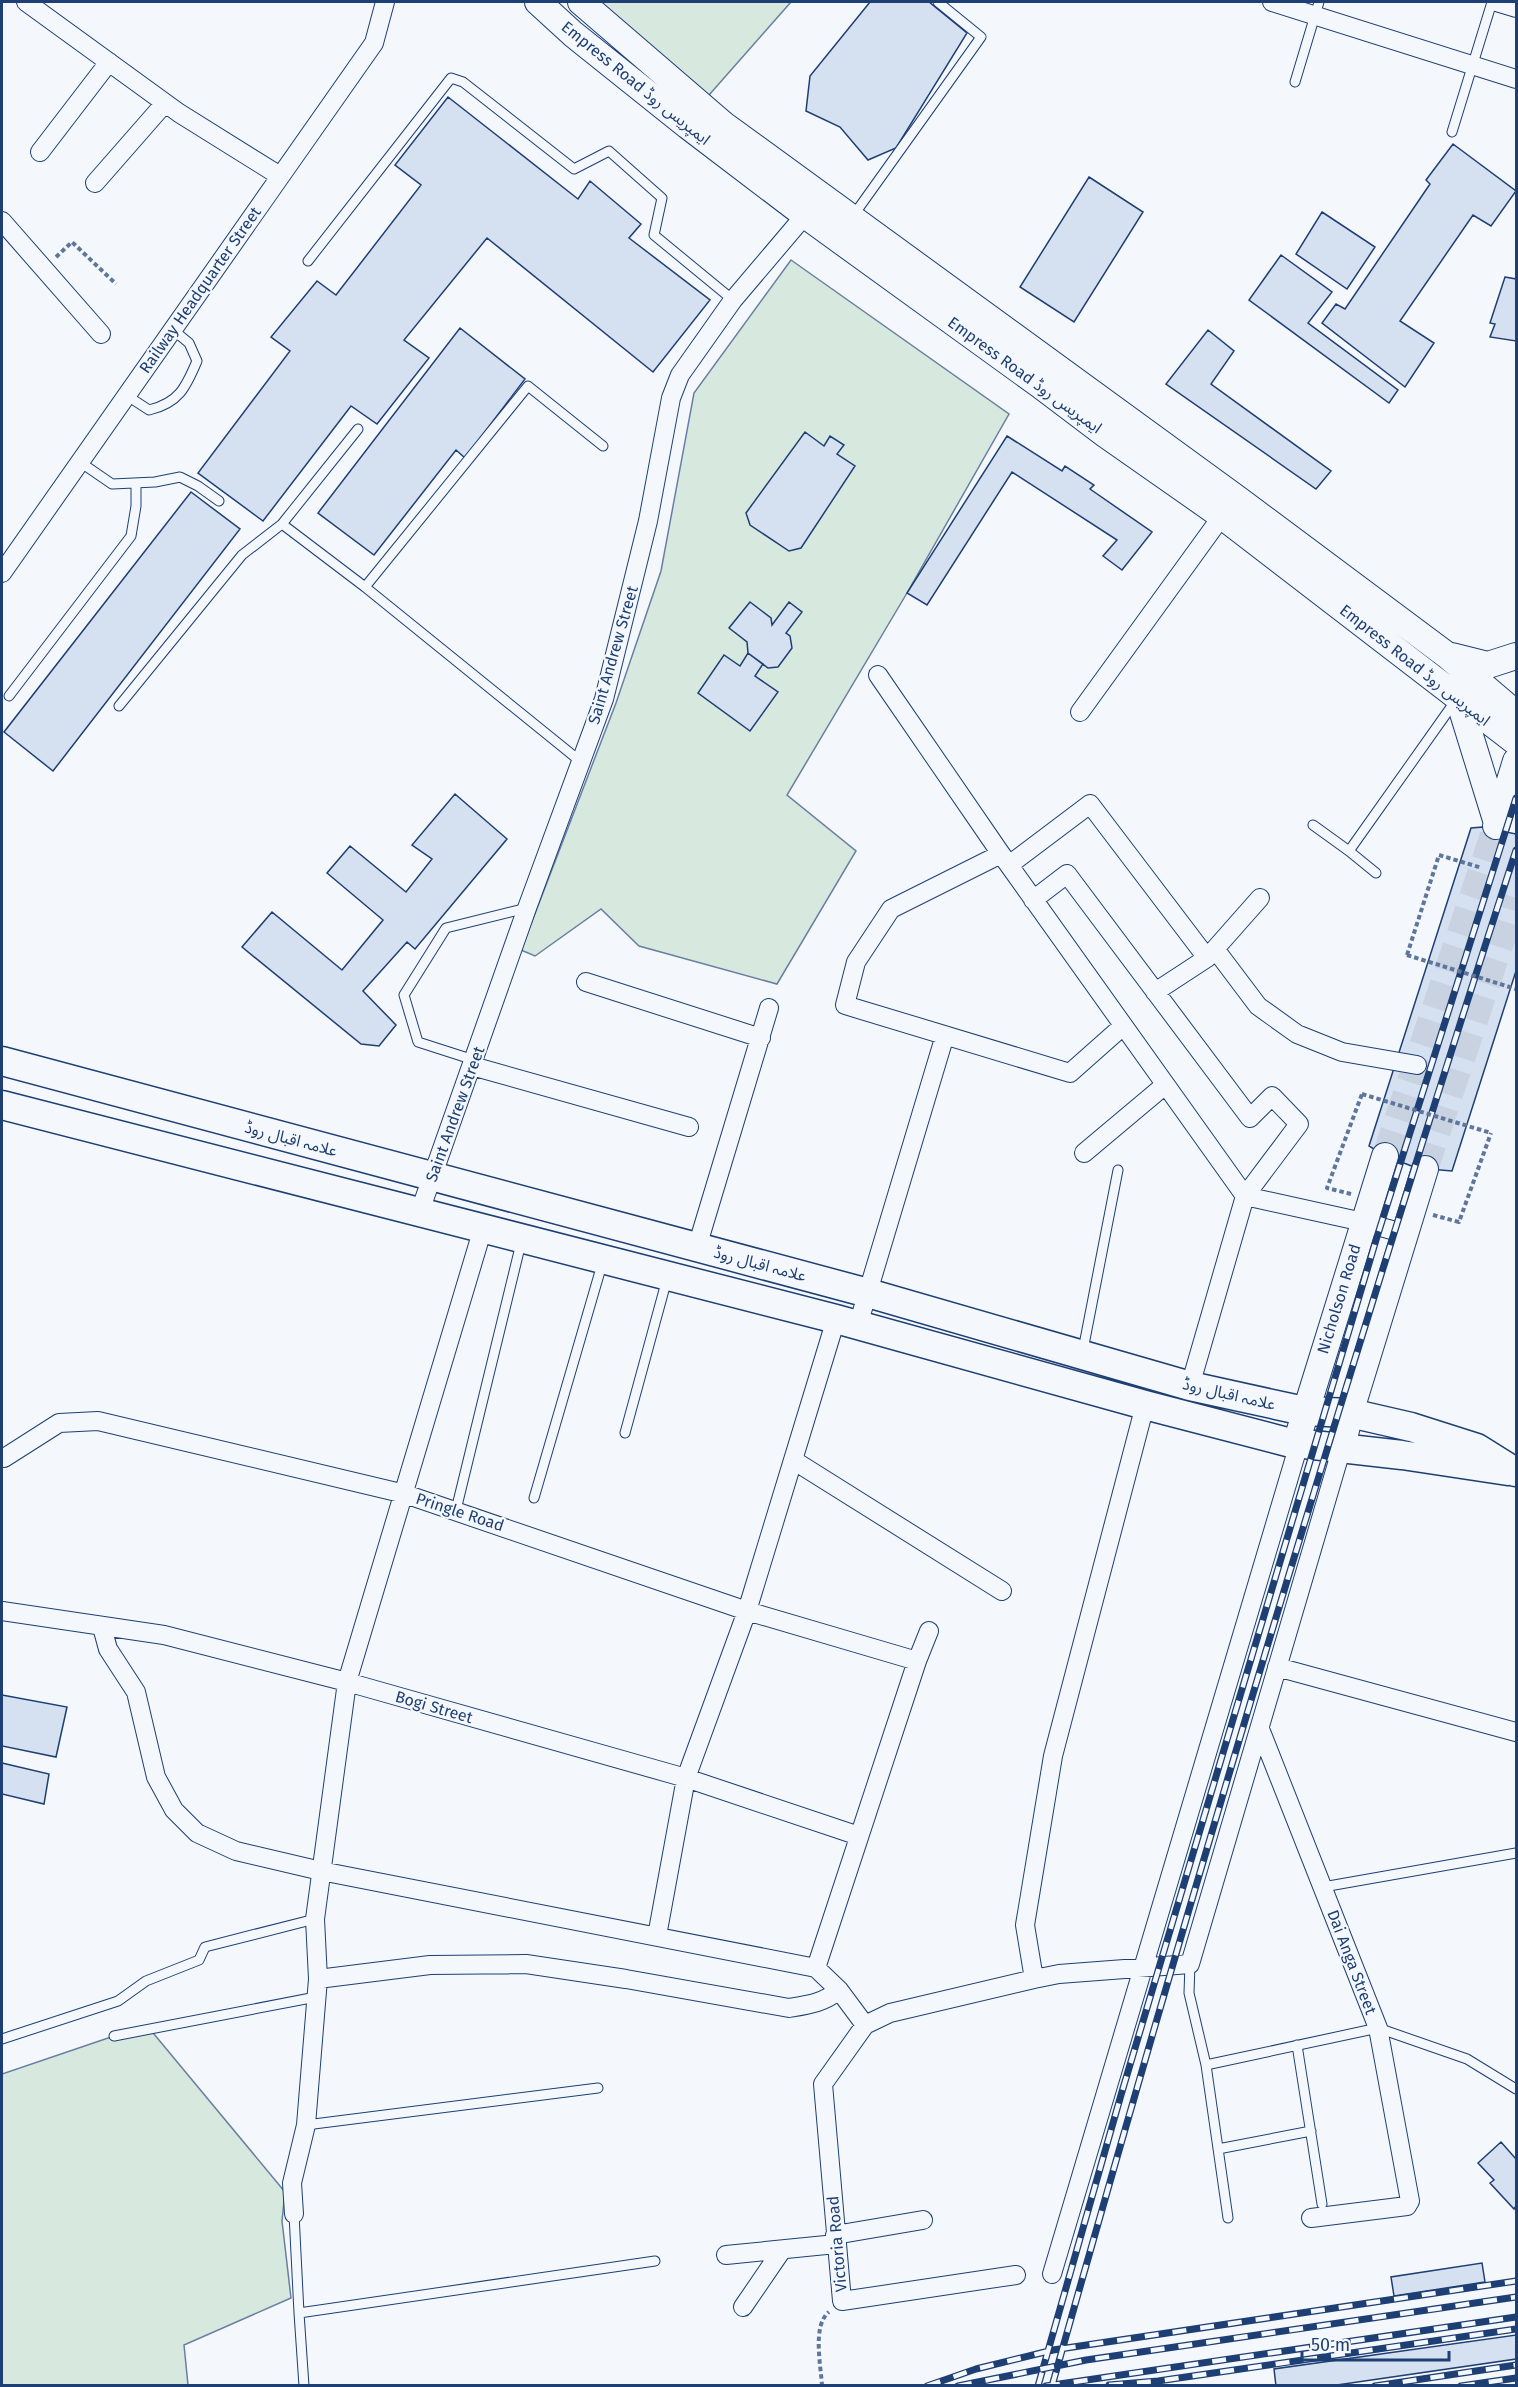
<svg xmlns="http://www.w3.org/2000/svg" width="1518" height="2387" viewBox="0 0 1518 2387" font-family="'Fira Sans','Noto Sans Arabic',sans-serif">
<style>
.green{fill:#d7e8df;stroke:#687fa3;stroke-width:1.5}
.building{fill:#d5e0f0;stroke:#1d3f73;stroke-width:1.5}
.lines{fill:none;stroke-linecap:round;stroke-linejoin:round}
.secondary-tunnel{stroke:#c9d2e0;stroke-width:26;stroke-dasharray:26 13;stroke-linecap:butt}
.service-casing{stroke:#1d3f73;stroke-width:11}
.minor-casing{stroke:#1d3f73;stroke-width:20}
.secondary-casing{stroke:#1d3f73;stroke-width:28}
.primary-casing{stroke:#1d3f73;stroke-width:31}
.path{stroke:#5e769c;stroke-width:4;stroke-dasharray:4.5 3;stroke-linecap:butt}
.service{stroke:#f4f7fb;stroke-width:9}
.minor{stroke:#f4f7fb;stroke-width:18}
.secondary{stroke:#f4f7fb;stroke-width:26}
.primary{stroke:#f4f7fb;stroke-width:28}
.rail-casing{stroke:#1d3f73;stroke-width:7}
.rail{stroke:#f4f7fb;stroke-width:4.5;stroke-dasharray:14;stroke-linecap:butt}
.path-bridge{stroke:#5e769c;stroke-width:4;stroke-dasharray:4.5 3;stroke-linecap:butt}
.labels{text-anchor:middle;dominant-baseline:central;stroke-width:4.5;stroke-linejoin:round;paint-order:stroke}
.street-label{font-size:16px;fill:#1d3f73;stroke:#f4f7fb}
</style>
<rect width="100%" height="100%" fill="#f4f7fb"/>
<path class="green" d="M568,2H791L702,103Z
M791,260L1009,414L907,593L787,795L856,851L777,984L639,946L601,909L535,956L521,950L616,703L661,571L694,393Z
M149,2028L285,2192L282,2221L291,2298L184,2345L188,2385H2V2074L114,2036Z"/>
<path class="building" d="M870,2H929L967,33L896,148L868,160L840,127L806,111L810,76Z
M448,97L578,199L590,181L641,224L629,238L710,300L653,372L487,238L404,340L429,358L377,424L351,406L263,521L198,473L290,351L271,337L317,281L336,295L421,185L395,165Z
M1453,144L1516,191L1491,226L1473,215L1400,321L1434,343L1405,387L1322,323L1336,304L1345,309L1430,184L1426,180Z
M1089,177L1143,212L1074,322L1020,287Z
M1322,212L1375,247L1347,289L1296,254Z
M1281,255L1332,292L1308,323L1398,390L1389,403L1249,300Z
M1505,277L1516,279V341L1490,337L1495,324L1490,323Z
M460,328L525,379L465,458L456,450L374,555L318,513Z
M1208,330L1234,351L1211,384L1331,471L1316,489L1166,384Z
M805,432L824,446L830,436L844,445L837,454L855,466L801,548L789,551L750,525L746,513Z
M1007,436L1062,471L1065,466L1094,485L1090,489L1152,532L1122,570L1103,556L1117,540L1012,472L927,605L907,593Z
M191,492L240,529L53,771L4,732Z
M750,602L771,618L772,625L789,602L802,612L786,633L790,636L792,648L778,667L768,668L748,653L747,642L729,628Z
M748,653L763,664L755,676L778,692L750,731L698,693L724,655L740,666Z
M455,794L507,839L415,949L407,942L363,991L396,1025L379,1046L361,1044L242,947L272,912L342,970L383,920L327,873L350,846L406,892L432,859L412,845Z
M1483,827L1516,834V971L1452,1171L1417,1168L1385,1156L1369,1146L1471,828Z
M2,1695L67,1707L56,1757L2,1746Z
M2,1763L49,1774L44,1804L2,1794Z
M1501,2142L1516,2159V2206L1514,2209L1490,2183L1494,2180L1478,2163Z
M1482,2263L1485,2282L1394,2296L1391,2277Z
M1516,2335V2359L1330,2386H1276L1274,2369Z"/>
<g class="lines">
<path class="secondary-tunnel" d="M1385,1156L1495,829
M1425,1169L1516,898"/>
<g class="service-casing">
<path id="service" d="M1295,82L1319,2
M1452,132L1492,2
M853,216L981,37L938,2
M308,261L451,78L463,82L574,169L609,151L662,198L654,235L733,300
M126,395L149,410C179,403 186,387 197,361L189,343L172,329
M80,462L112,484L155,482L180,477L198,486L219,501
M282,524L365,587L580,761
M365,587L528,386L603,446
M9,696L131,536L136,506V483
M119,706L242,555L282,524L358,429
M1313,825L1349,851L1456,700
M1349,851L1376,873
M474,1060L418,1042L404,995L446,928L527,908
M1083,1350L1118,1170
M625,1433L667,1279
M534,1498L603,1261
M456,1510L521,1243
M1323,1887L1516,1853
M1190,1964L1189,1993L1206,2065L1378,2028L1467,2059L1516,2089
M114,2036L316,1997
M2,2039L118,2001L146,1981L199,1960L205,1947L315,1919
M1297,2045L1322,2204
M1206,2065L1228,2218
M306,2125L598,2088
M1218,2149L1311,2131
M294,2214L299,2313L655,2261
M299,2313L304,2386"/>
</g>
<g class="minor-casing">
<path id="minor" d="M26,2L179,113L280,176
M1272,2L1516,79
M1496,2L1516,8
M40,152L109,62
M95,183L165,103
M2,221L101,334
M2,573L374,43L385,2
M878,675L1001,854L1245,1196L1363,1222L1406,1234
M1080,712L1222,516
M1001,854L891,909L856,962L845,1005L1070,1073L1123,1026
M1009,865L1090,804L1207,958
M1033,900L1067,874L1250,1118L1272,1096L1299,1124L1245,1196L1190,1386
M1215,949L1258,1006L1297,1034L1342,1052L1417,1065
M586,982L761,1038
M1155,992L1207,958L1260,898
M472,1066L689,1127
M1084,1153L1165,1085
M420,1211L527,908L604,699L648,521L671,398L680,375L733,300L811,208
M697,1247L769,1008
M858,1325L945,1035
M2,1457L4,1458L59,1423L98,1421L405,1494L747,1611L917,1661
M793,1460L1002,1591
M2,1611L164,1635L347,1682L686,1778L859,1836
M102,1627L108,1649L136,1692L156,1777L174,1810L197,1833L236,1851L321,1871L816,1968
M929,1631L917,1661L816,1968L839,1990L865,2025L890,2013L1034,1979L1059,1974L1190,1964L1342,1447
M1277,1667L1516,1732
M1260,1729L1378,2028L1410,2201L1407,2206L1311,2218
M657,1936L686,1778L747,1611L836,1319
M318,1979L430,1965L526,1964L626,1979L789,2008C807,2005 824,2003 839,1990
M1034,1979L1025,1925L1053,1756L1145,1405
M865,2025L823,2084L842,2301L1016,2275
M294,2214L292,2183L306,2125L318,1979L315,1919L347,1682L483,1228
M835,2235L923,2220
M726,2255L836,2244
M1052,2274L1296,1454V1443
M743,2307L782,2250"/>
</g>
<g class="secondary-casing">
<path id="secondary" d="M538,2L573,34L688,126L805,215L1040,385L1105,434L1222,516L1516,742
M581,2L724,125L1239,500L1448,656L1516,714
M1452,656L1488,665L1516,656
M1459,700L1497,823
M1496,826L1516,761
M1296,1443L1385,1156
M1342,1447L1350,1413L1425,1169"/>
</g>
<g class="primary-casing">
<path id="primary" d="M2,1061L868,1293L1190,1386L1304,1411L1350,1413L1411,1427L1477,1448L1515,1472
M2,1105L836,1319L1145,1405L1287,1442L1402,1455L1508,1471"/>
</g>
<path class="path" d="M56,257L72,242L116,284
M1407,955L1439,855L1482,868
M1351,1194L1327,1188L1362,1094
M1433,1215L1459,1222L1491,1133
M822,2386C821,2366 812,2325 829,2312"/>
<use href="#service" class="service"/>
<use href="#minor" class="minor"/>
<use href="#secondary" class="secondary"/>
<use href="#primary" class="primary"/>
<g class="rail-casing">
<path id="rail" d="M1109,2385L1158,2381L1516,2329
M927,2386L976,2369L1053,2350L1516,2281
M958,2386L1086,2360L1516,2297
M1038,2386L1121,2095L1376,1240L1516,798
M1046,2386L1516,2317
M1052,2386C1197,1871 1351,1359 1516,850
M1375,2386L1516,2365
M1461,2386L1516,2378"/>
</g>
<use href="#rail" class="rail"/>
<path class="path-bridge" d="M1407,955L1516,989
M1362,1094L1491,1133"/>
</g>
<g class="labels">
<g class="street-label">
<text transform="translate(636 83) rotate(39)">Empress Road ایمپریس روڈ</text>
<text transform="translate(200 290) rotate(-55)">Railway Headquarter Street</text>
<text transform="translate(1025 375) rotate(36)">Empress Road ایمپریس روڈ</text>
<text transform="translate(613 655) rotate(-74)">Saint Andrew Street</text>
<text transform="translate(1415 665) rotate(38)">Empress Road ایمپریس روڈ</text>
<text transform="translate(455 1114) rotate(-70)">Saint Andrew Street</text>
<text transform="translate(291 1139) rotate(15)">علامہ اقبال روڈ</text>
<text transform="translate(760 1264) rotate(15)">علامہ اقبال روڈ</text>
<text transform="translate(1339 1299) rotate(-73)">Nicholson Road</text>
<text transform="translate(1229 1394) rotate(13)">علامہ اقبال روڈ</text>
<text transform="translate(460 1512) rotate(18)">Pringle Road</text>
<text transform="translate(434 1707) rotate(16)">Bogi Street</text>
<text transform="translate(1352 1962) rotate(69)">Dai Anga Street</text>
<text transform="translate(837 2244) rotate(-95)">Victoria Road</text>
</g>
</g>
<rect width="1518" height="2387" fill="none" stroke="#1d3f73" stroke-width="6"/>
<path d="M1302 2351v9h147v-9" fill="none" stroke="#1d3f73" stroke-width="3"/>
<text x="1311" y="2351" font-size="18" fill="#1d3f73" stroke="#f4f7fb" stroke-width="4.5" paint-order="stroke">50 m</text>
</svg>
